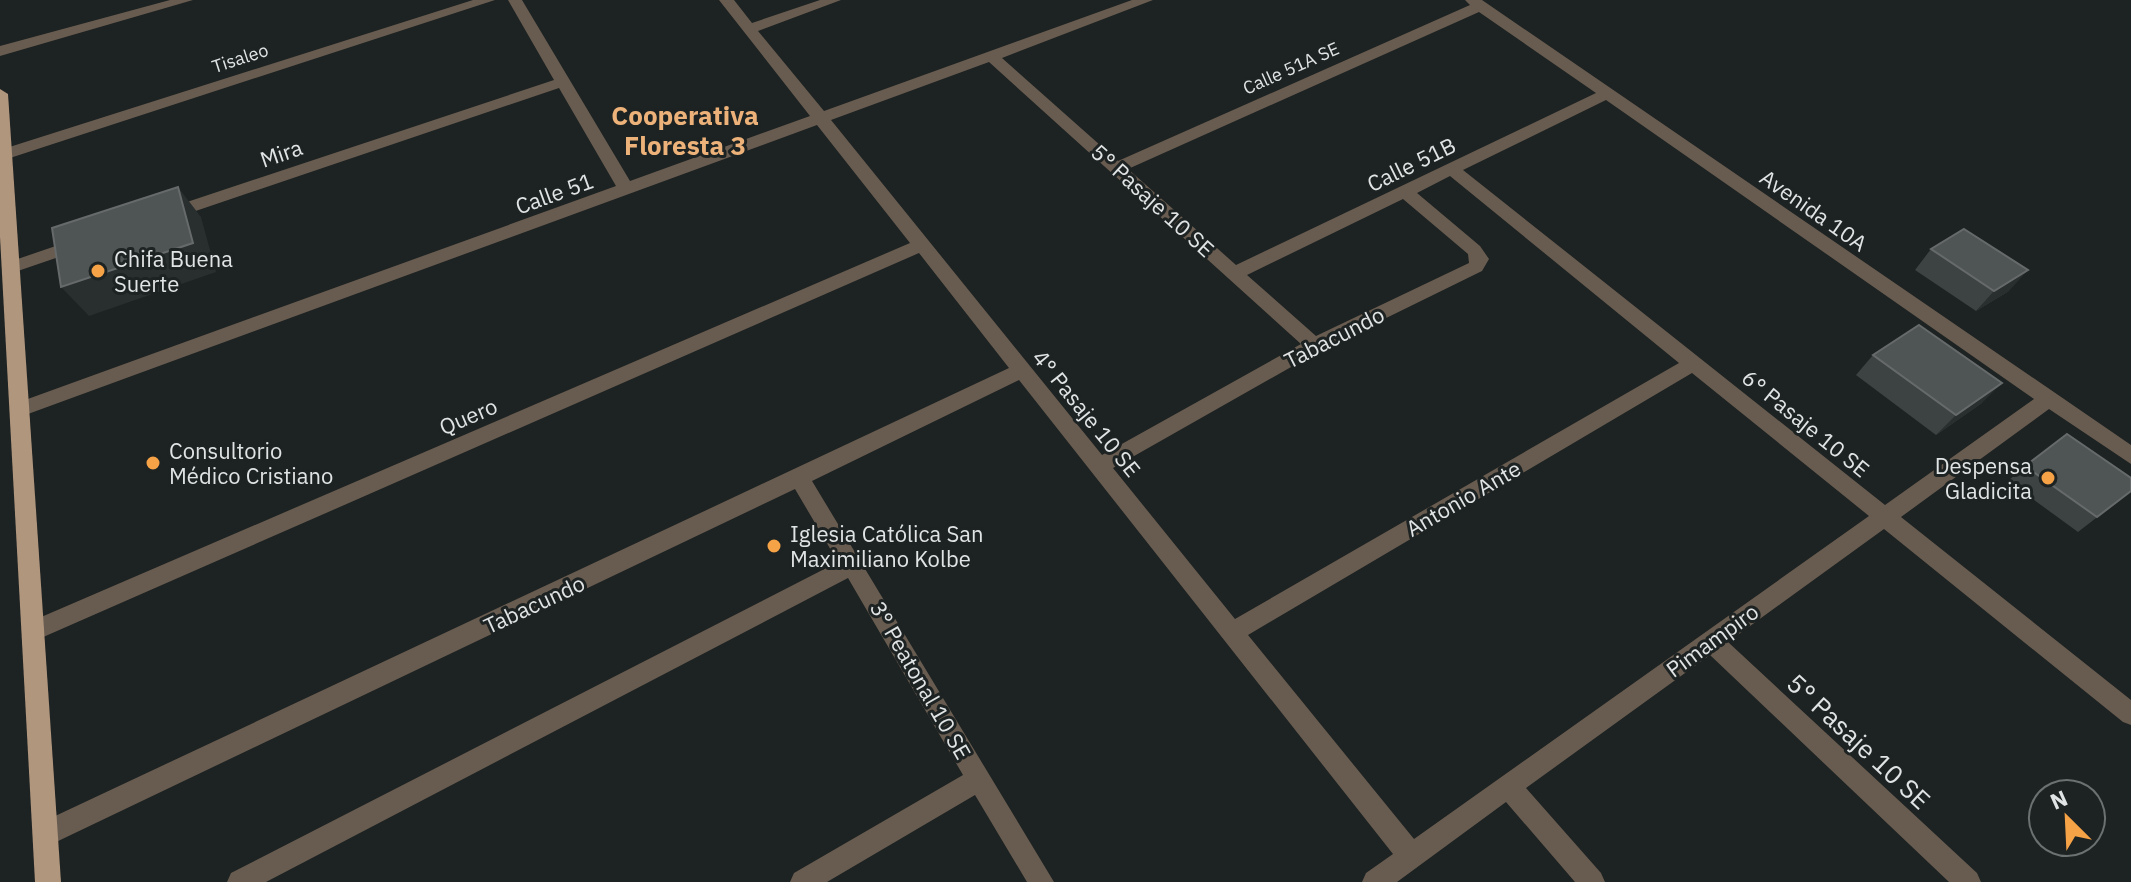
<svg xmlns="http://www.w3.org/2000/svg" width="2131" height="882" viewBox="0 0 2131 882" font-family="'IBM Plex Sans',sans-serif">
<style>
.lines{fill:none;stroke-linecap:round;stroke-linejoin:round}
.minor{fill:#685c50;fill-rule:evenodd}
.major{fill:#b1967e;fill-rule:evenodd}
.wall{fill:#3d4243}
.shaded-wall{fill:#292e2f}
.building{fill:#4f5454;stroke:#666a6b;stroke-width:2}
.poi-dot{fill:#f6a247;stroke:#1d2222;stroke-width:3}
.labels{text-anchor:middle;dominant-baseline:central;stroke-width:6;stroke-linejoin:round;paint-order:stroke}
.far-street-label{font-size:18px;fill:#e1e4e4;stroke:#1d2222}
.street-label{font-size:22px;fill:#e1e4e4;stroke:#1d2222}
.poi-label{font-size:22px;fill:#e1e4e4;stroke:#1d2222;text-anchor:start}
.quarter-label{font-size:26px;font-weight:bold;fill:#ecb279;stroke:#1d2222}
.near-street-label{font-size:26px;fill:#e1e4e4;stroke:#1d2222}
</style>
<rect width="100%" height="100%" fill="#1d2222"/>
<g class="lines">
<path class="minor" d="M170,0H193L0,56V46Z
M473,0H495L10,158H0V150Z
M508,0H522L630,181L810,116L719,0H734L752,23L820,0H841L758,31L824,111L1132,0H1153L1002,58L1118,161L1470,5L1465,0H1482L2131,445V464L2049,409L1901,517L2131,700V725L2123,722L1884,529L1728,642L1977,873L1981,882H1949L1710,655L1526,788L1601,873L1605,882H1575L1506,802L1397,882H1362L1366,873L1393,854L1019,380L812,481L1054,882H1027L975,795L827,882H790L794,873L963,775L848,578L266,882H227L231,873L838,562L795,489L54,843L45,846L36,843L33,834L36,825L1009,368L919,253L41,638L33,641L25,638L22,631L25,624L910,243L817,125L28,414H14L11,409L14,404L616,186L559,88L175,218L169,220L160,214L163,210L554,80ZM1479,12L1596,93L1236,265L1128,169ZM989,62L1301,344L1102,455L831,120ZM1606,100L2034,399L1885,505L1463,170ZM1450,176L1679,363L1235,619L1113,468L1321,350L1482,271L1489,259L1480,246L1417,193ZM1403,199L1468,254L1469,263L1316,336L1247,275ZM1692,373L1869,516L1414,839L1248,635Z
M82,237L91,243L88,247L12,273L3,267L6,263Z"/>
<path class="major" d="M0,89L8,94L61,882H35L0,237Z"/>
</g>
<path class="wall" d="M1931,249L2009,291L1976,311L1915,270Z
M1873,355L1982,403L1936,435L1856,375Z
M2025,466L2131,491L2078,532L2008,481Z"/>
<path class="shaded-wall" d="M178,187L201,217L216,272L89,316L61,287Z
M2028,270L2009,291L1976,311L1994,291Z
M2002,383L1982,403L1936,435L1956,415Z"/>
<path class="building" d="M178,187L193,243L61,287L52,228Z
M1964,229L2028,270L1994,291L1931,249Z
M1919,325L2002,383L1956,415L1873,355Z
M2067,434L2131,478V491L2097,517L2025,466Z"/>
<g class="poi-dot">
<circle cx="98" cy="271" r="8"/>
<circle cx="153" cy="463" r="8"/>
<circle cx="2048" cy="478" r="8"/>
<circle cx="774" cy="546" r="8"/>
</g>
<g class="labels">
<g class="far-street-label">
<text transform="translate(240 58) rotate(-18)">Tisaleo</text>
<text transform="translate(1291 68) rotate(-24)">Calle 51A SE</text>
</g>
<g class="street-label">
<text transform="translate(281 153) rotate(-19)">Mira</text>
<text transform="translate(1411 164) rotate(-26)">Calle 51B</text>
<text transform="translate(554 193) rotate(-20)">Calle 51</text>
<text transform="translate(1153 200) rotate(42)">5° Pasaje 10 SE</text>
<text transform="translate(1814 210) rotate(35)">Avenida 10A</text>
<text transform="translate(1334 337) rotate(-27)">Tabacundo</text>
<text transform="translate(1087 413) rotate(51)">4° Pasaje 10 SE</text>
<text transform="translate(468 416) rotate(-23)">Quero</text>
<text transform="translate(1806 423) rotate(39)">6° Pasaje 10 SE</text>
<text transform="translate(1463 498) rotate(-30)">Antonio Ante</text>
<text transform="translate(534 604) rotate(-25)">Tabacundo</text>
<text transform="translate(1712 640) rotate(-36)">Pimampiro</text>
<text transform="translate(921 680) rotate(60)">3° Peatonal 10 SE</text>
</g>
<g class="poi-label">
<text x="114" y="258">Chifa Buena<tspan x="114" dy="25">Suerte</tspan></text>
<text x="169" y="450">Consultorio<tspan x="169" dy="25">Médico Cristiano</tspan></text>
<text x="2032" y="465" text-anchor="end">Despensa<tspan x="2032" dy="25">Gladicita</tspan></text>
<text x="790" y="533">Iglesia Católica San<tspan x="790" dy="25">Maximiliano Kolbe</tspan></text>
</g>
<g class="quarter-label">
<text x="685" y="115">Cooperativa<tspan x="685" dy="30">Floresta 3</tspan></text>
</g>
<g class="near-street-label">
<text transform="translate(1859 741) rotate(43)">5° Pasaje 10 SE</text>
</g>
</g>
<g transform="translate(2067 818) rotate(336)"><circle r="38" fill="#1d2222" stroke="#6b7070" stroke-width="2"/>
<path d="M0-6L14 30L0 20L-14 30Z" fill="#f6a247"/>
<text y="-12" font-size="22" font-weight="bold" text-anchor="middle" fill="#e1e4e4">N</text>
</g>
</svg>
